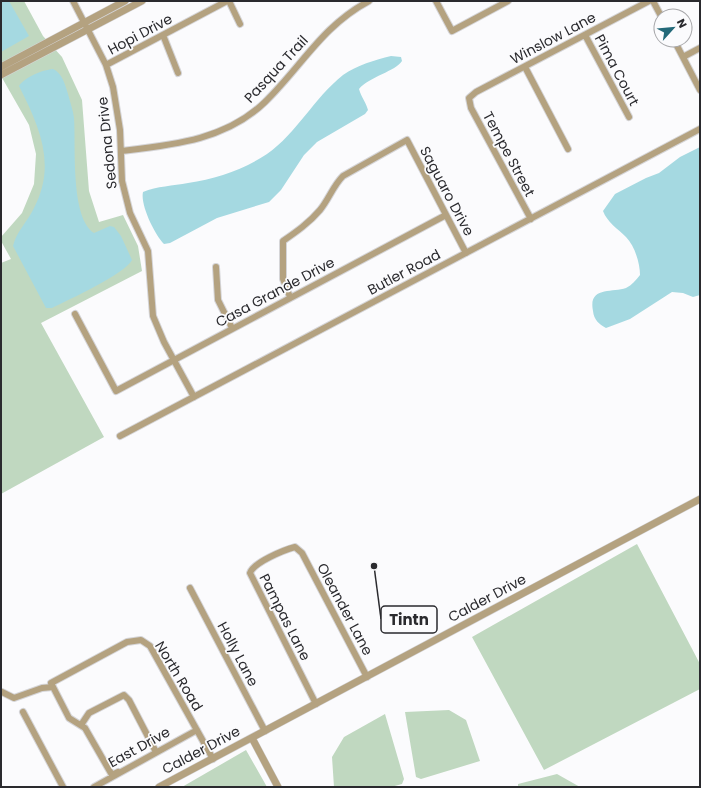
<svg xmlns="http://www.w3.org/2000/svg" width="701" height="788" viewBox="0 0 701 788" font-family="Poppins,sans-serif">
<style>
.green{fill:#c0d8c0}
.water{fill:#a5d9e1}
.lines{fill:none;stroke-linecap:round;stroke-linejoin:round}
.minor-casing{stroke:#d5d5d8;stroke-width:8}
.tertiary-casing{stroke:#d5d5d8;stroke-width:8}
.minor{stroke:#b4a280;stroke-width:6}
.tertiary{stroke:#b4a280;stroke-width:7}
.labels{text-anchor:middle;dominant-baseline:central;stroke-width:3.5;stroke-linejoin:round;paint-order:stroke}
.street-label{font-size:14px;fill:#2a2a2e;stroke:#fbfbfd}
.leader{fill:none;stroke:#2a2a2e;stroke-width:1.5}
.callout-dot{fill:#2a2a2e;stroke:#fbfbfd;stroke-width:1.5}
.callout{fill:#fbfbfd;stroke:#2a2a2e;stroke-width:1.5}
.callout-label{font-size:15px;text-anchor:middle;font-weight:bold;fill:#2a2a2e}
</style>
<rect width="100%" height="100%" fill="#fbfbfd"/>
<path class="green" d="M1,1H24L43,36L62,57L82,100L89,191L99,222L123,215L138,246L142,271L41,323L104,437L1,494V263L11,259L1,241V237L22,213L34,184L36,154L29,125L1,76Z
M637,544L700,664V689L544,770L472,637Z
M449,710L466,720L480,761L421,779L416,777L405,712Z
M385,714L404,779L402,784L391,787H334L332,757L344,737Z
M246,750L267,787H181H182Z
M557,774L580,787H518V784Z"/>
<path class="water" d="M1,1H9L29,36L1,52Z
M391,56L401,57L402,61C396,71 369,77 359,89C361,97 366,102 368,110L365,114L317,142L304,155L281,190L269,202L217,218L170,243L164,244C155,235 140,205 143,192C157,186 173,186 188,183C216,179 243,170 267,154C297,133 314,98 343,75C357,65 375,60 391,56Z
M53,69C62,73 65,84 68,94C70,102 73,110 74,118C76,145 70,218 94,233L110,226L114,227L121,236L132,260C125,274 68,300 52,308H46L13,246C16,232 28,221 34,208C57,164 39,126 19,86C25,77 42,70 53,69Z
M700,147V295L693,297L683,293L672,292L630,319L606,328C599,324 594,320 593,311C588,286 612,293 626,288C632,285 636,280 640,275C640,264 635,246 626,237C618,229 607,222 603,211L615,194L646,178L659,173L680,157Z"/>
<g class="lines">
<g class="minor-casing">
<path id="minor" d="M73,1L106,65L113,87L120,130L122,181L130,213L148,251L153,316L164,342L194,397
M229,1L240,24
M436,1L452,31L508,1
M653,1L661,16
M163,35L178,73
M585,35L629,117
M674,40L700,90
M683,57L700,48
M106,65L227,1
M525,67L568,149
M121,151C173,145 226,140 265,102C302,66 322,26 369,1
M531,219L471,108L469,98L476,92L649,1
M216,267L218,300L232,328
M290,297L283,279V241C296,232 309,223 320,210C329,199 333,186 343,176L407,140L466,253
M75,314L116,391L446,215
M120,436L700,129
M190,588L265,731
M2,692L14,698L42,688L53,687
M316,704L250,573C254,562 284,550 295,547L302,553L367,677
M23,712L63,787
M81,725L89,713L124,695L129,700L156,752
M118,772L112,775L85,728L69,718L51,683L127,642L141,640L150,646L213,759
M94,787L197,730"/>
</g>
<g class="tertiary-casing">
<path id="tertiary" d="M1,67L125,1
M1,75L142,1
M252,738L278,787
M159,787L700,499"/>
</g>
<use href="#minor" class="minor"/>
<use href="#tertiary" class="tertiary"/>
</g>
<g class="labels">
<g class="street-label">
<text transform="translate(140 34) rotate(-28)">Hopi Drive</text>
<text transform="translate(553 38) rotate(-28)">Winslow Lane</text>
<text transform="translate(276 69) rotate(-47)">Pasqua Trail</text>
<text transform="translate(617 70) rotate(62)">Pima Court</text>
<text transform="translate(107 143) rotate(-96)">Sedona Drive</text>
<text transform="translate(509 154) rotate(62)">Tempe Street</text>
<text transform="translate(447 191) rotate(62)">Saguaro Drive</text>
<text transform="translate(404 272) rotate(-28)">Butler Road</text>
<text transform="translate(275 292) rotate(-28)">Casa Grande Drive</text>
<text transform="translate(487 598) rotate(-28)">Calder Drive</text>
<text transform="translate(345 609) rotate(62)">Oleander Lane</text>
<text transform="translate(285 617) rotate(63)">Pampas Lane</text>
<text transform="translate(238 654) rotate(62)">Holly Lane</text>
<text transform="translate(179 676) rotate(59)">North Road</text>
<text transform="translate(139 747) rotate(-29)">East Drive</text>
<text transform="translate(201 750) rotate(-28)">Calder Drive</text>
</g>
</g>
<path class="leader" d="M374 566L381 619"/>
<circle class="callout-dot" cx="374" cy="566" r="4"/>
<rect class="callout" x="381" y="606" width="56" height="27" rx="4"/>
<g class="callout-label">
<text x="409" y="625">Tintn</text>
</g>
<rect width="701" height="788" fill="none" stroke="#2a2a2e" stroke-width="4"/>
<g transform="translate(673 28) rotate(63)"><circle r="19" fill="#fbfbfd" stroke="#a7a7aa"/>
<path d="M0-3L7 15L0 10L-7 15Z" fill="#236979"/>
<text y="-6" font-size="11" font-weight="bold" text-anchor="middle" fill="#2a2a2e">N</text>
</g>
</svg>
